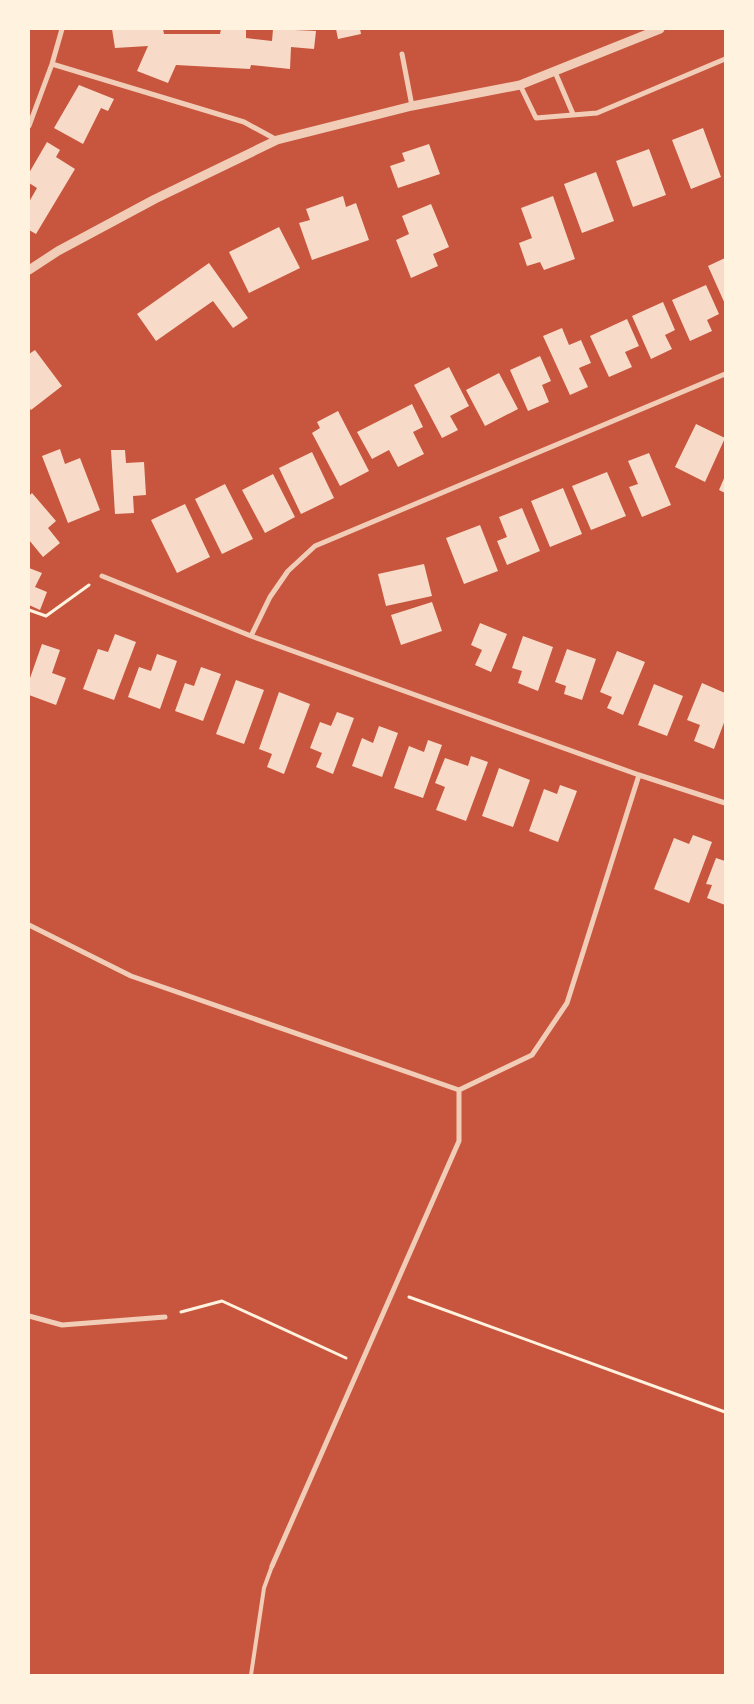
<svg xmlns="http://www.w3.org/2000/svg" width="754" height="1704" viewBox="0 0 754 1704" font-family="'Times New Roman',serif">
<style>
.building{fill:#f7dbc8}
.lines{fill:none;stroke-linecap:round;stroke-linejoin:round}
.path{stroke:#fff3e0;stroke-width:3}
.service{stroke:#f1ccb7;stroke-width:4}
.minor{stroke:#f1ccb7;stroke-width:5}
.tertiary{stroke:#f1ccb7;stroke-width:9}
</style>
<rect width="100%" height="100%" fill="#c8553d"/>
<path class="building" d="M112,29H163L164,34H220L221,29H246V38L272,41L273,29L316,31L314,49L291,47L290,69L251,65L250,69L176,65L168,83L137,71L148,46L115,48Z
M336,29H360L361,34L338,39Z
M79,85L114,99L108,111L101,108L83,144L54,128Z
M703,128L721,177L691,189L672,140Z
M47,142L60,150L56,157L75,169L36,234L29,230V202L37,188L29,183V173Z
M429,144L440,174L398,188L390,166L405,161L402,153Z
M649,149L666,195L633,207L616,161Z
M596,172L614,221L582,233L564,184Z
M343,196L346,207L356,203L369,240L312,260L299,223L310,220L306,209Z
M553,196L575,259L544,270L540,262L527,266L519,243L532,238L521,208Z
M431,204L449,247L433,254L438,266L411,278L396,240L409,234L402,216Z
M279,227L300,268L249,293L229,252Z
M725,258V304L708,266Z
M209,263L248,318L233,328L213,301L156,341L137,314Z
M706,285L719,314L707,320L712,331L690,341L672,300Z
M663,302L675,330L665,335L672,349L651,359L632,316Z
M627,319L639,346L625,352L632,367L609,377L590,336Z
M562,328L569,345L581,340L591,363L579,368L588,387L570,395L543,336Z
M35,350L62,386L31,410L29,407V354Z
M540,356L551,381L542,385L549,402L528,411L510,370Z
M449,367L469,406L450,416L458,430L442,438L414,385Z
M499,373L518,409L485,426L466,390Z
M412,404L423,427L413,432L424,454L398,467L389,450L372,459L357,432Z
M338,411L369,471L340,486L312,433L320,428L317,422Z
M696,424L725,438L705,482L675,467Z
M60,449L65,464L80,458L100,510L68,523L42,456Z
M111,450H125L126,463L144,462L146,495L133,496L134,513L115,514Z
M312,452L334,498L301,514L279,468Z
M649,453L671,505L642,517L629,487L638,484L628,461Z
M607,472L626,516L591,530L572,486Z
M273,474L295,517L265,533L242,490Z
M725,476V493L719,490Z
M225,484L253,539L222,554L195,499Z
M563,488L582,534L550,547L531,501Z
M32,493L56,521L48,528L60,543L43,557L29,540V496Z
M185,504L210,557L177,573L151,520Z
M522,508L540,551L507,565L497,541L507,537L499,517Z
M480,525L498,571L464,584L446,538Z
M424,564L432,596L386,606L378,574Z
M29,568L42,573L35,587L47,592L40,610L29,605Z
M432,602L442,631L401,645L391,615Z
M480,623L507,634L491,672L475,665L482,650L471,645Z
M115,634L136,642L114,700L83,689L98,649L108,652Z
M523,636L553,647L538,691L518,683L522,671L512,668Z
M42,644L60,650L52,673L66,678L56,705L29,695V681Z
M567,649L596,659L582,700L564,694L566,686L555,682Z
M617,651L645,662L623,715L607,708L612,697L600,692Z
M157,654L177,661L160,709L128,697L139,667L151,671Z
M201,667L221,674L203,721L175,711L185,683L194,686Z
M236,680L264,690L244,744L216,734Z
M702,683L725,693V720L714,749L694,741L700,725L687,720Z
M654,684L683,696L667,736L638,725Z
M279,692L310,704L284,774L267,767L272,754L259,749Z
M337,712L354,718L333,774L316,767L322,753L310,748L320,722L331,726Z
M379,726L398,733L382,777L352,766L362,738L373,743Z
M428,740L442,745L423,798L394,788L409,746L424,752Z
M471,756L488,762L466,821L436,810L445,787L435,783L445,758L468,766Z
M499,768L530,780L513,827L482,816Z
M560,785L577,791L558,842L529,831L544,789L557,794Z
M693,835L712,842L689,903L654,889L674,838L689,844Z
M716,858L725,861V905L707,898L712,885L706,884Z"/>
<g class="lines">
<path class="path" d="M29,610L46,616L89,585
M409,1297L725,1412
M181,1312L222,1301L346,1358"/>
<path class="service" d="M251,1675L264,1588L272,1566"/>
<path class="minor" d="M402,54L412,106
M52,64L244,122L277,140
M555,72L573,114
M520,85L536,118L597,113L725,59
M29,126L52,64L62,29
M102,576L251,636L639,775L725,803
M251,636L270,597L288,571L315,546L725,374
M29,925L131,976L459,1090L532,1055L567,1003L639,775
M29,1316L62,1325L165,1317
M272,1566L459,1141V1090"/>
<path class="tertiary" d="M29,270L58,251L155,199L277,140L412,106L520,85L660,29"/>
</g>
<rect width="754" height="1704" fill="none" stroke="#fff3e0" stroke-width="60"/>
</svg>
